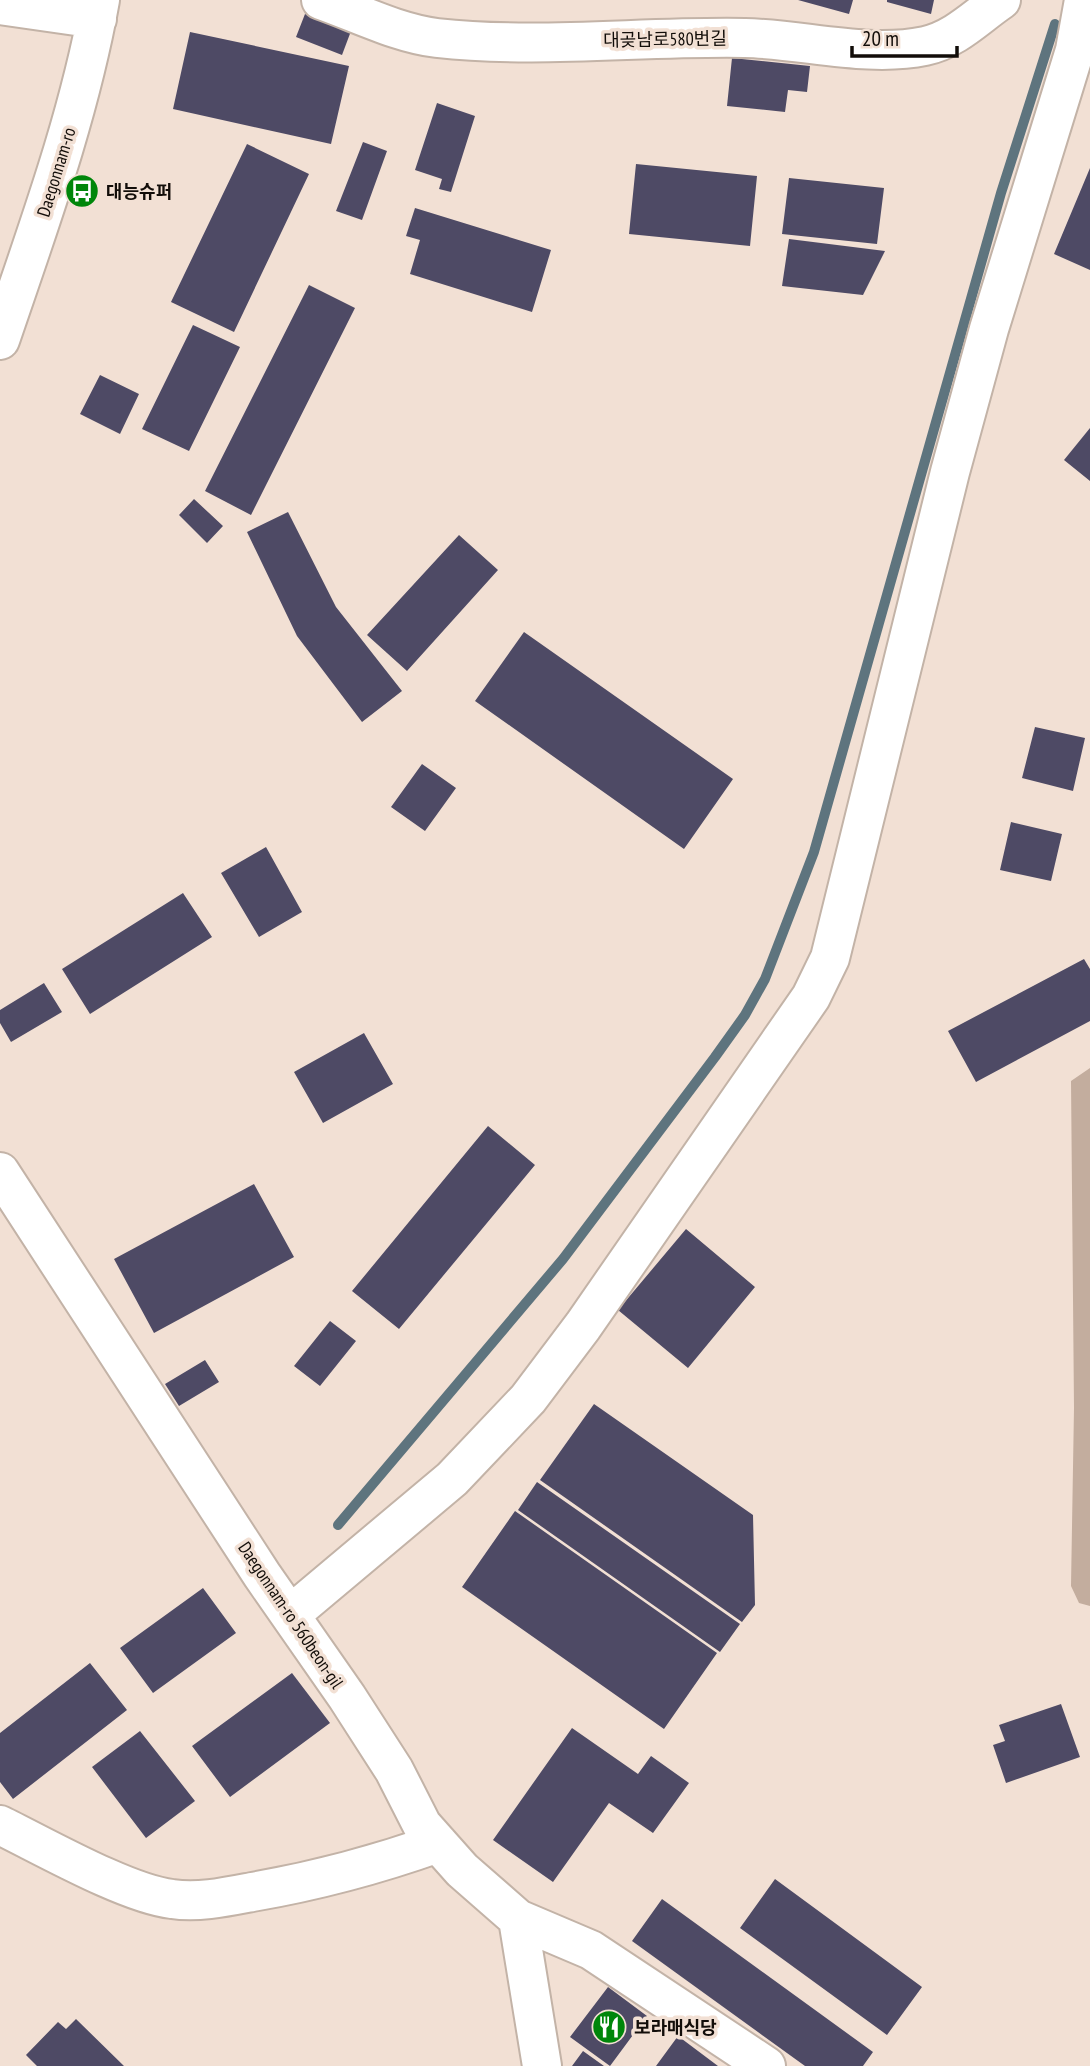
<svg xmlns="http://www.w3.org/2000/svg" width="1090" height="2066" viewBox="0 0 1090 2066" font-family="'PT Sans Narrow','Noto Sans KR',sans-serif">
<style>
.green{fill:#c3ad9e}
.lines{fill:none;stroke-linecap:round;stroke-linejoin:round}
.stream{stroke:#5e747e;stroke-width:10}
.building{fill:#4e4a65}
.minor-casing{stroke:#c3b3a7;stroke-width:42}
.minor{stroke:#fff;stroke-width:38}
.labels{text-anchor:middle;dominant-baseline:central;stroke-width:7;stroke-linejoin:round;paint-order:stroke}
.street-label{font-size:18px;fill:#120d09;stroke:#f2e0d4}
.poi-label{font-size:18px;font-weight:bold;fill:#120d09;stroke:#f2e0d4;text-anchor:start}
</style>
<rect width="100%" height="100%" fill="#f2e0d4"/>
<path class="green" d="M1090,1068V1606L1079,1603L1071,1586L1074,1408L1071,1081Z"/>
<g class="lines">
<path class="stream" d="M338,1525L563,1259L715,1057L745,1015L765,979L814,852L1001,193L1055,24"/>
</g>
<path class="building" d="M798,0H853L849,14Z
M887,0H934L931,14L887,2Z
M305,14L351,31L342,55L296,37Z
M190,32L349,66L331,144L173,109Z
M732,58L810,66L807,92L788,90L785,112L727,106Z
M437,103L475,116L451,192L439,189L442,179L415,170Z
M363,142L387,151L362,220L336,211Z
M247,144L309,174L234,332L171,302Z
M636,164L757,176L750,246L629,234Z
M1090,168V270L1054,254Z
M789,178L884,188L877,244L782,234Z
M415,208L551,250L532,312L410,274L420,240L406,236Z
M789,239L885,251L863,295L782,286Z
M309,285L355,308L251,515L205,491Z
M193,325L240,347L189,451L142,429Z
M100,375L139,394L120,434L80,414Z
M1090,428V481L1064,460Z
M194,499L223,526L207,543L179,515Z
M288,512L336,607L402,691L362,722L297,636L247,532Z
M459,535L498,570L407,671L367,635Z
M524,632L733,779L684,849L475,701Z
M1035,727L1085,738L1073,791L1022,778Z
M422,764L456,788L425,831L391,807Z
M1011,822L1062,834L1051,881L1000,870Z
M266,847L302,912L259,937L221,873Z
M183,893L212,937L90,1014L62,969Z
M1084,959L1090,969V1021L976,1082L948,1031Z
M44,983L62,1012L11,1042L0,1023V1010Z
M364,1033L393,1084L323,1123L294,1072Z
M488,1126L535,1165L399,1329L352,1291Z
M254,1184L294,1257L154,1333L114,1259Z
M686,1229L755,1287L688,1368L618,1310Z
M330,1321L356,1341L320,1386L294,1366Z
M205,1360L219,1382L179,1406L165,1384Z
M594,1404L753,1515L755,1605L742,1622L540,1480Z
M537,1482L740,1624L720,1652L518,1510Z
M515,1511L717,1653L664,1729L462,1587Z
M203,1588L236,1633L153,1693L120,1648Z
M90,1663L127,1710L13,1799L0,1782V1733Z
M292,1673L330,1723L230,1797L192,1746Z
M1061,1704L1080,1757L1006,1783L993,1745L1005,1741L999,1725Z
M572,1728L638,1774L651,1756L689,1783L653,1833L609,1803L553,1882L493,1840Z
M140,1731L195,1801L146,1838L92,1767Z
M775,1879L922,1987L887,2035L740,1928Z
M662,1899L873,2052L863,2066H805L632,1941Z
M608,1987L647,2016L610,2066L570,2037Z
M76,2019L124,2066H37L26,2055L58,2022L66,2029Z
M678,2036L718,2066H656Z
M583,2051L604,2066H572Z"/>
<g class="lines">
<g class="minor-casing">
<path id="minor" d="M321,0C358,13 397,33 437,38C538,49 643,36 745,38C803,39 867,58 925,46C956,39 976,17 1001,0
M0,5L97,19
M0,340C38,228 79,117 100,0
M0,1172L262,1575L347,1697L394,1770L422,1825L462,1870L518,1919L542,2066
M290,1615L452,1479L528,1399L583,1326L811,997L830,958L950,472L989,329L1075,50L1084,0
M0,1825C43,1846 127,1894 172,1899C198,1903 226,1897 252,1892C316,1881 376,1865 438,1843
M518,1919L591,1950L766,2066"/>
</g>
<use href="#minor" class="minor"/>
</g>
<defs>
<g id="bus-disc" transform="scale(1.75)"><circle r="9.5" fill="#00860a" stroke="#f2e0d4"/><path d="M-5-6H5V4H4V6H2V4H-2V6H-4V4H-5ZM-3.5-4V0h7V-4ZM-3.5 1.2v1.5H-2V1.2ZM2 1.2v1.5H3.5V1.2Z" fill="#fff"/></g>
<g id="restaurant-disc" transform="scale(1.75)"><circle r="9.5" fill="#00860a" stroke="#f2e0d4"/><path d="M-5-6h1v4h1v-4h1v4h1v-4h1v5L-1.5 .5V6h-2V.5L-5-1ZM5-6V6H3V1.5H1.5Q1.5-4 5-6Z" fill="#fff"/></g>
</defs>
<g fill-rule="evenodd">
<use href="#bus-disc" x="82" y="191"/>
<use href="#restaurant-disc" x="609" y="2027"/>
</g>
<g class="labels">
<g class="street-label">
<text transform="translate(665 39) rotate(-1)">대곶남로580번길</text>
<text transform="translate(56 172) rotate(-73)">Daegonnam-ro</text>
<text transform="translate(291 1615) rotate(56)">Daegonnam-ro 560beon-gil</text>
</g>
<g class="poi-label">
<text x="106" y="191">대능슈퍼</text>
<text x="634" y="2027">보라매식당</text>
</g>
</g>
<path d="M852 46v10h105v-10" fill="none" stroke="#120d09" stroke-width="3.5"/>
<text x="862" y="46" font-size="21" fill="#120d09" stroke="#f2e0d4" stroke-width="5" paint-order="stroke">20 m</text>
</svg>
